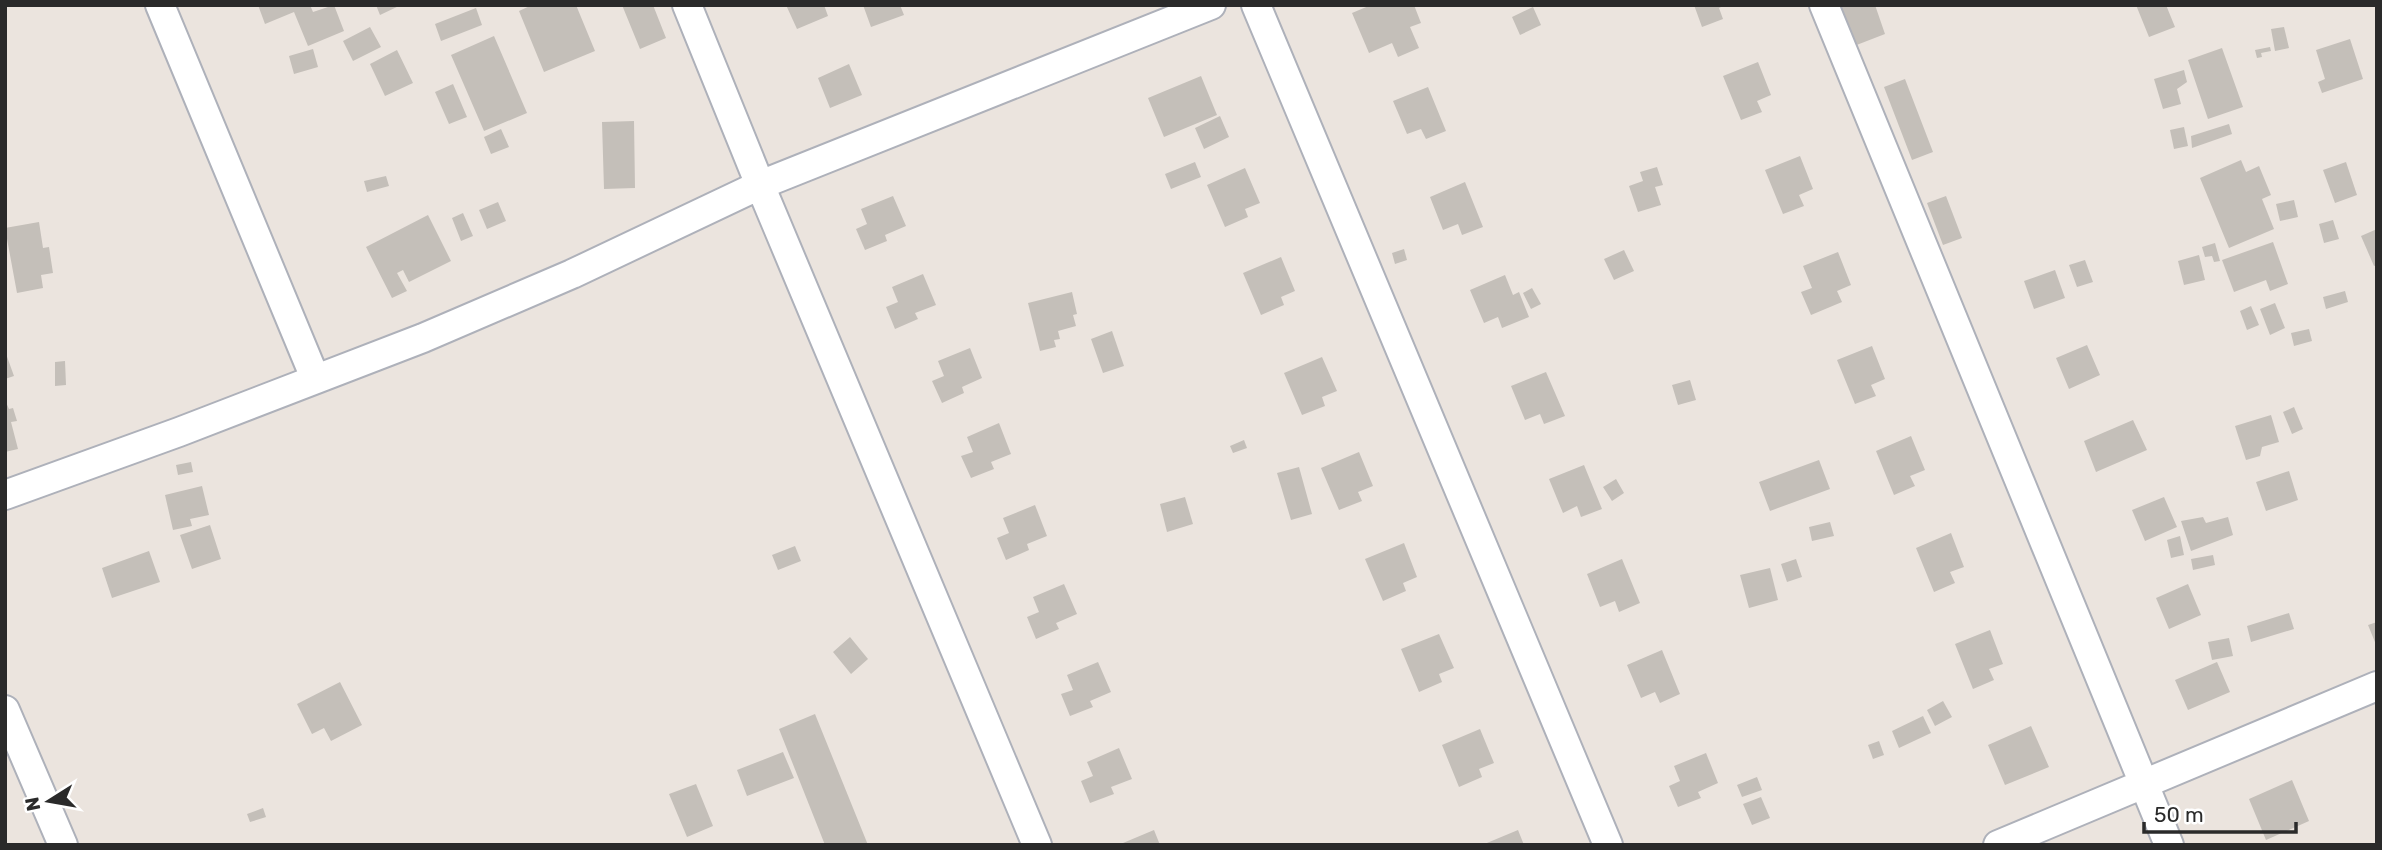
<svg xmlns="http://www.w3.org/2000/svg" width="2382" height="850" viewBox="0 0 2382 850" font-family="Rubik,sans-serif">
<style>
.building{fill:#c4bfb9}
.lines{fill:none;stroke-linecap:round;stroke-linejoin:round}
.minor-casing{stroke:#aeb1ba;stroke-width:32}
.minor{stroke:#fff;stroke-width:28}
</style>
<rect width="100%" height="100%" fill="#ebe4de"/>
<path class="building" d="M258,5H310L313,12L334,5L344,31L308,46L294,12L265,24Z
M376,5H401L380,15Z
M532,5H576L595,51L544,72L519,11Z
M622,5H653L666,38L640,49Z
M786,5H824L828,16L797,29Z
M863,5H900L904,15L871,27Z
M1371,5H1414L1421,23L1410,27L1419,48L1398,57L1392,43L1369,53L1352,13Z
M1694,5H1725L1719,8L1723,19L1702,27Z
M1839,5H1875L1885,34L1854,46Z
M2136,5H2166L2175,27L2149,37Z
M1533,7L1541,25L1520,35L1512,17Z
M476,8L482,25L441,41L435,24Z
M370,27L381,47L353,61L343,41Z
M2284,27L2289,48L2275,51L2271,29Z
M494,36L527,113L484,131L451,55Z
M2350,39L2363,79L2322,93L2318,82L2325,79L2316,50Z
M2270,47L2271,51L2261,53L2262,57L2257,58L2255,50Z
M2222,48L2243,107L2208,119L2188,60Z
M313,49L318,67L294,74L289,56Z
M397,50L413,83L385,96L370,64Z
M1758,62L1771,95L1757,101L1762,112L1741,120L1723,76Z
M849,64L862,95L830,108L818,78Z
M2184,70L2187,82L2177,89L2181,104L2163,109L2154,79Z
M1201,76L1217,115L1164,137L1148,98Z
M1905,79L1933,152L1912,160L1884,87Z
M453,84L467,117L449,124L435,92Z
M1428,87L1446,131L1426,139L1421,129L1407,134L1393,101Z
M1220,116L1229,137L1204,149L1195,128Z
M634,121L635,188L604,189L602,122Z
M2229,124L2232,134L2192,148L2191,136Z
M2184,127L2188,146L2174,149L2170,130Z
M501,129L509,147L491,154L484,137Z
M1800,156L1813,189L1799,195L1804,206L1783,214L1765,170Z
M2241,160L2246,172L2259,166L2271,195L2262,199L2274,229L2229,248L2200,178Z
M1195,162L1201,177L1171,189L1165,174Z
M2346,162L2357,195L2335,203L2323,170Z
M1657,167L1663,185L1655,187L1661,205L1638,212L1629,186L1643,181L1640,172Z
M1245,168L1260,203L1245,209L1248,217L1225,227L1207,185Z
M386,176L389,186L367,192L364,181Z
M1465,182L1483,227L1462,235L1458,224L1443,230L1430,197Z
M893,196L906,226L885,235L887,241L865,250L856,229L867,224L861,209Z
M1946,196L1962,238L1943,245L1927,203Z
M2294,200L2298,217L2280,221L2276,204Z
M498,202L506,221L487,229L479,210Z
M463,213L473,236L461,241L452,218Z
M428,215L451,261L409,282L403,270L397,273L407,291L392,298L366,247Z
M2333,220L2339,239L2324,243L2319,224Z
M39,222L43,248L49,247L53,273L41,275L43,288L17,293L5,228Z
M2377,229V265L2374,266L2361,236Z
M2273,242L2288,284L2270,291L2266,280L2234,292L2222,260Z
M2215,243L2220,261L2214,262L2212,256L2205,257L2202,247Z
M1404,249L1407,260L1395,264L1392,253Z
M1624,250L1634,271L1614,280L1604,259Z
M1838,252L1851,285L1837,291L1842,302L1811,315L1801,292L1812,288L1803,266Z
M2199,255L2205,280L2184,285L2178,261Z
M1281,257L1295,291L1281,297L1284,305L1261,315L1243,273Z
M2085,260L2093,282L2077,287L2069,265Z
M2055,270L2065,298L2034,309L2024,281Z
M923,274L936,305L915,313L918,319L895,329L886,307L898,302L892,287Z
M1505,275L1513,295L1519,292L1529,317L1502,328L1498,317L1484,323L1470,290Z
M1532,288L1541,304L1531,309L1523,293Z
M2345,291L2348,302L2326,309L2323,297Z
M1072,292L1077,314L1073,315L1076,326L1058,331L1060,339L1054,340L1056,347L1040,351L1028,303Z
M2275,303L2285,328L2270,335L2260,309Z
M2251,306L2259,325L2247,330L2240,311Z
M2309,329L2312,341L2294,346L2291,333Z
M1112,331L1124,366L1103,373L1091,339Z
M2087,345L2100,375L2069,389L2056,358Z
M1872,346L1885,379L1871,385L1876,396L1855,404L1837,360Z
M970,348L982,378L962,387L964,393L942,403L932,381L944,376L938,361Z
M5,351L14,376L5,379Z
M1322,357L1337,391L1322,397L1325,406L1302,415L1284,373Z
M65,361L66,385L55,386V362Z
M1546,372L1565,416L1544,424L1540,414L1525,420L1511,386Z
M1690,380L1696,400L1678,405L1672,385Z
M5,400L9,409L13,408L17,421L11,422L18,449L5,452Z
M2294,407L2303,429L2292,434L2283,412Z
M2271,415L2279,442L2262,447L2260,456L2246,460L2235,426Z
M2133,420L2147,450L2096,472L2084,441Z
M999,423L1011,454L991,462L994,469L971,478L961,456L973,452L967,437Z
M1911,436L1925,470L1910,476L1915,486L1894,495L1876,451Z
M1244,440L1247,448L1233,453L1230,446Z
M1359,452L1373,486L1358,492L1362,501L1339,510L1321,468Z
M1819,460L1830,489L1770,511L1759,482Z
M191,462L193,472L178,475L176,465Z
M1584,465L1602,509L1581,517L1577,506L1563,513L1549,479Z
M1299,467L1312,514L1291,520L1277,473Z
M2289,471L2298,500L2266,511L2256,482Z
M1616,479L1624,493L1612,501L1603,487Z
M202,486L209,515L190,519L192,526L173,530L165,495Z
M1185,497L1193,524L1167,532L1160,504Z
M2164,497L2177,527L2145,541L2132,510Z
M1035,505L1047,536L1027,544L1029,550L1006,560L997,538L1009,533L1003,518Z
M2203,517L2206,523L2228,517L2233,535L2191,551L2181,521Z
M1830,522L1834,536L1812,541L1809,527Z
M210,525L221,559L192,569L180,535Z
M1951,533L1964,567L1950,572L1955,583L1934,592L1916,548Z
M2180,536L2184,555L2171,558L2167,540Z
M1404,543L1417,577L1403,583L1406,591L1383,601L1365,559Z
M795,546L801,561L778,570L772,555Z
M149,551L160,582L112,598L102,568Z
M2213,555L2215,565L2193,570L2191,559Z
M1622,559L1640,603L1619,612L1615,601L1600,607L1587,574Z
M1796,559L1802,577L1787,582L1781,564Z
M1770,568L1778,600L1749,608L1740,575Z
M1064,584L1077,614L1056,623L1059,629L1036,639L1027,617L1039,612L1033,597Z
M2188,584L2201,615L2169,629L2156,598Z
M2289,613L2294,629L2251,642L2247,626Z
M2377,622V647L2368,625Z
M1990,630L2003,664L1989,669L1994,680L1973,689L1955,644Z
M1439,634L1454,668L1439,674L1442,682L1419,692L1401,649Z
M850,637L868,659L851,674L833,652Z
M2229,638L2233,656L2212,660L2208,642Z
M1662,650L1680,694L1660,703L1655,692L1641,698L1627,665Z
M1098,662L1111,692L1090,701L1093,707L1070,716L1061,694L1073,690L1067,675Z
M2217,662L2230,692L2188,710L2175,680Z
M340,682L362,725L331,741L324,728L312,734L297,704Z
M1943,701L1952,717L1935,726L1927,710Z
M815,714L868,845H825L779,729Z
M1923,716L1931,733L1899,748L1892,731Z
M2031,726L2049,767L2005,785L1988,745Z
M1480,729L1494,763L1479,769L1482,777L1459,787L1442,745Z
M1879,741L1884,755L1873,759L1868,745Z
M1119,748L1132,779L1111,787L1114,794L1090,803L1081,781L1093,776L1087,762Z
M783,752L794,778L747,796L737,770Z
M1706,753L1718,783L1698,792L1701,798L1678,807L1669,786L1680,781L1674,766Z
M1757,777L1762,790L1742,797L1737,785Z
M2292,780L2309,821L2266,840L2249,799Z
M696,784L713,826L687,837L669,794Z
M1761,797L1770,818L1752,825L1743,804Z
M263,808L266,817L250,822L247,814Z
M1154,830L1160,845H1124L1123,843Z
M1518,830L1524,845H1482Z"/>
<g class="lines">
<g class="minor-casing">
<path id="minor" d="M160,5L315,378
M687,5L760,185L1037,845
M1256,5L1608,845
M1824,5L2169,845
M5,495L179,432L423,338L572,274L760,185L1211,5
M5,710L63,845
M1998,845L2377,686"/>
</g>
<use href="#minor" class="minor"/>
</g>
<rect width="2382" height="850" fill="none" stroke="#2a2a2a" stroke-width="14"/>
<g transform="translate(49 801) rotate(259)" stroke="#ffffff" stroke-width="5" paint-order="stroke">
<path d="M0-5L12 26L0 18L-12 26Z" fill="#2a2a2a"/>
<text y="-10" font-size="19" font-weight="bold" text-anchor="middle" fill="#2a2a2a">N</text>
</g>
<path d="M2144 822v10h152v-10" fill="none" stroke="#2a2a2a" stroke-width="3.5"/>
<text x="2154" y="822" font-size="21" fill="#2a2a2a" stroke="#ffffff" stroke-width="5" paint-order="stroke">50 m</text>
</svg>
